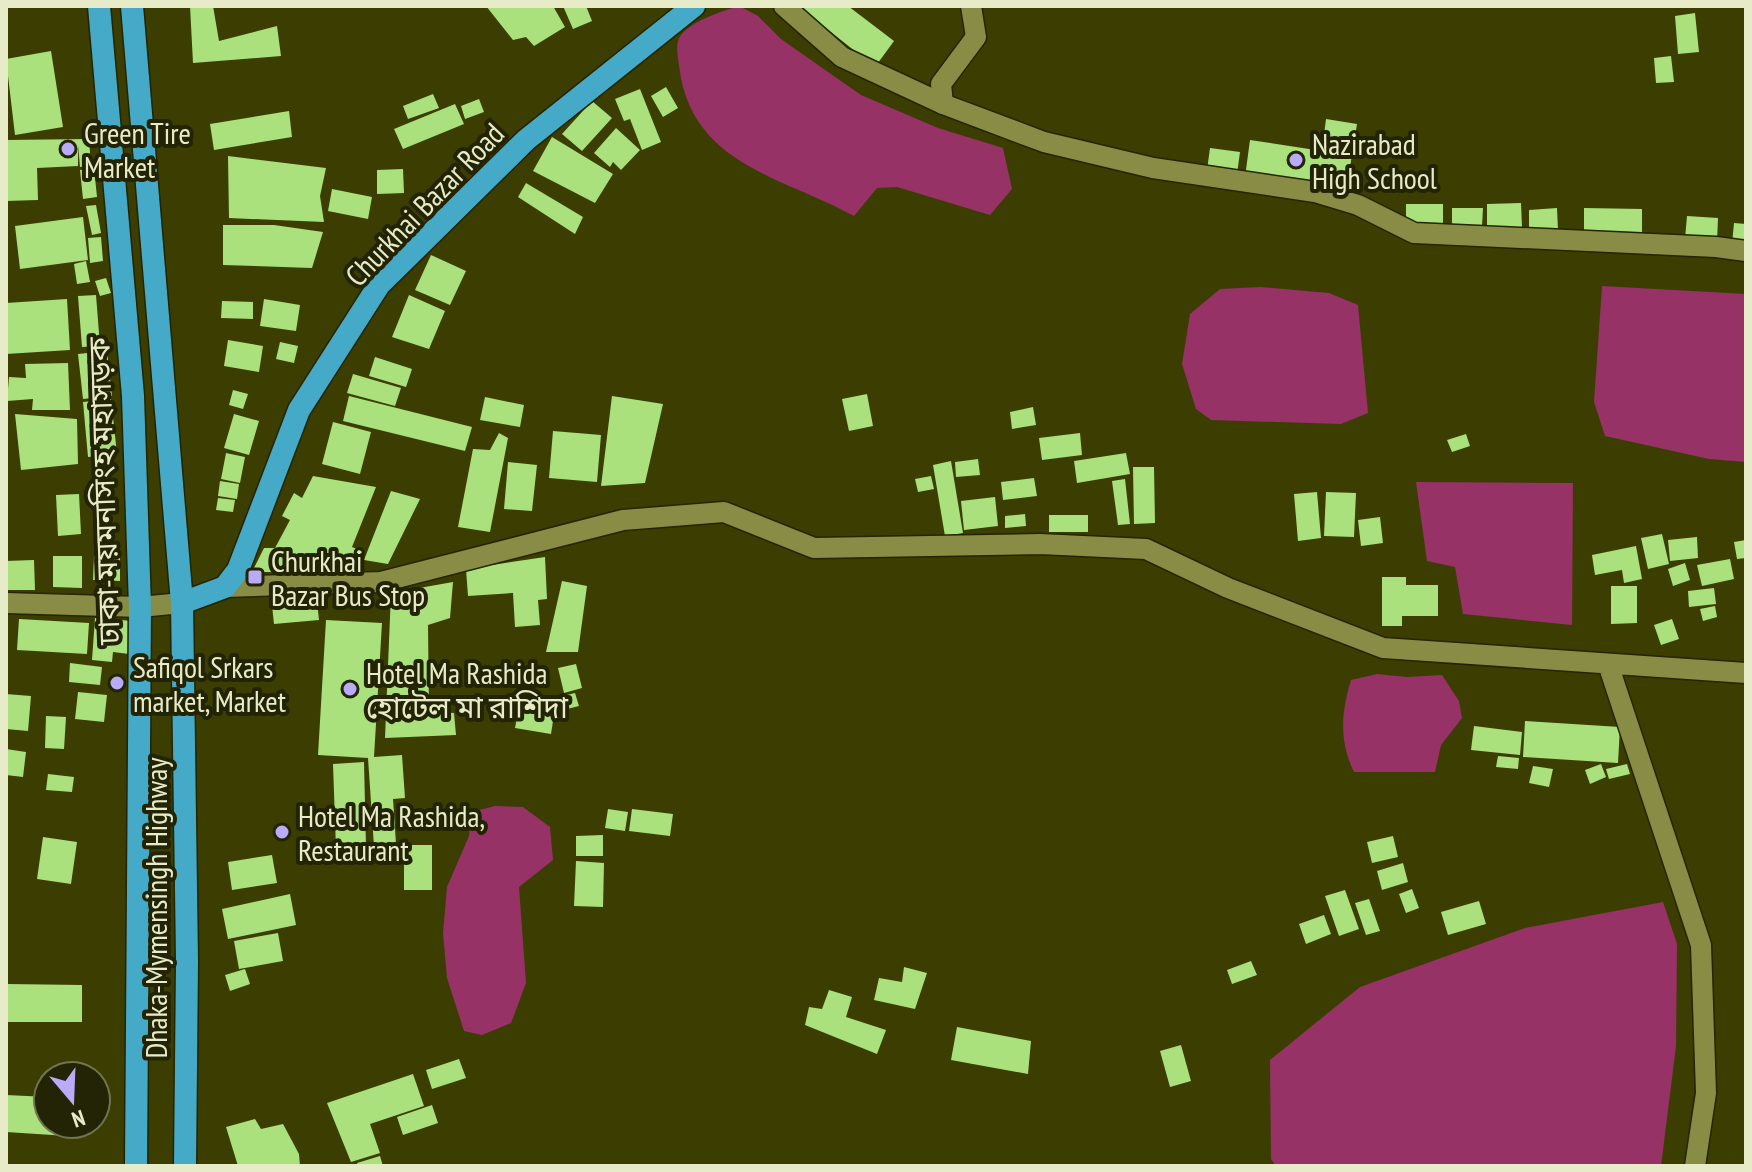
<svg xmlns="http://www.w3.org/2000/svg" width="1752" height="1172" viewBox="0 0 1752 1172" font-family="'PT Sans Narrow','Noto Sans Bengali',sans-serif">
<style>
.water{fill:#963265}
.building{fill:#aae17c}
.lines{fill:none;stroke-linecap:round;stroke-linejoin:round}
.minor-casing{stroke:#232400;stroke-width:23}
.tertiary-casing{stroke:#232400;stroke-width:23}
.trunk-casing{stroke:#232400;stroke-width:25}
.minor{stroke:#888c44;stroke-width:20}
.tertiary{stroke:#888c44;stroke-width:20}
.trunk{stroke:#44aac8;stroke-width:22}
.poi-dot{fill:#b9abf7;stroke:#222405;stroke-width:3}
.labels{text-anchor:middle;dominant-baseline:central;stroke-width:8;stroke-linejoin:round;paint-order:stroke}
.poi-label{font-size:30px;fill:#e7ebc7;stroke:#222405;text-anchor:start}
.street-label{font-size:30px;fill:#e7ebc7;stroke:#222405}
</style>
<rect width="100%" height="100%" fill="#3c3e01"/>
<path class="water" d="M739,6L758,16L781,39L861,95L938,128L1003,148L1012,189L990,215L897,187L877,188L854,216C782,176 690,165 679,65C678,58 676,48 678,41C683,23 723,11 739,6Z
M1602,286L1746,294V462L1709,459L1605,436L1594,402Z
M1260,287L1329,293L1358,305L1368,413L1341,424L1211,420L1196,409L1182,364L1190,314L1220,289Z
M1416,482L1573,483L1572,625L1463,614L1455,567L1427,561Z
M1377,674L1407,677L1442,675L1459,701L1462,718L1441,745L1435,772H1354C1339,741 1341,713 1351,680Z
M495,806L523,807L550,827L553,860L519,887L526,983L511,1023L482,1035L464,1031L447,978L443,933L447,887L469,836L472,812Z
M1663,902L1677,944L1676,1046L1661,1166H1276L1271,1159L1270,1060L1360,987L1525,928Z"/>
<path class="building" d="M190,6H213L219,41L277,26L281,56L193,63Z
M486,6H553L565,27L534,46L526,37L513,40Z
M563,6H586L592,21L573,29Z
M798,6H848L894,41L875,67Z
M1695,13L1699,52L1678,54L1675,16Z
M51,51L63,127L15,135L6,59Z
M1671,56L1674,82L1656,83L1654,58Z
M666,87L678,108L663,117L651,96Z
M640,89L661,142L642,150L630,119L624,121L615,99Z
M433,94L439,108L408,119L403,106Z
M479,99L484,112L465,119L461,106Z
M592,101L612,118L582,151L562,134Z
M455,104L464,124L403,149L394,129Z
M289,111L292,137L214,150L210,124Z
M1326,119L1357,124L1346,192L1245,177L1250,140L1322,151Z
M616,128L640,150L621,170L613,162L610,167L594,153Z
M552,137L613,174L595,203L533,171Z
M89,139L91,166L80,167L78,145V166L37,168L38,200L6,201V140Z
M1210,148L1240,152L1237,174L1207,170Z
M228,156L326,168L320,196L324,222L229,218Z
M94,168L97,197L83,199L80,170Z
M403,169L404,193L377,194V170Z
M526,183L583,217L575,234L518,197Z
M332,189L372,197L368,219L328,211Z
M1521,203L1522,228L1487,229V204Z
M1406,204H1443V226H1406Z
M96,205L101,233L92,235L86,206Z
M1452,208H1483L1482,226H1452Z
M1557,208L1558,230L1529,231V210Z
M1584,208L1642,209V237L1584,236Z
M1687,216L1718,218L1717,242L1685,239Z
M83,217L88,260L20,269L15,226Z
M1734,223L1746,224V245L1732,244Z
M223,225H274L323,232L312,268L223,265Z
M101,237L103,261L90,263L88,238Z
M431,255L466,271L450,305L415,290Z
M86,261L90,282L77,284L74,264Z
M106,278L111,293L100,296L95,281Z
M96,295L100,346L82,347L78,296Z
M409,295L445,311L429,349L392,337Z
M67,299L70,350L6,354V303Z
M264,299L300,305L296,331L260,326Z
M222,301L253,302V319L221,318Z
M228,340L263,346L259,372L224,366Z
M280,342L298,346L294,363L276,359Z
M107,351L112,396L83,399L78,354Z
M375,357L412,369L406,387L369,376Z
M68,363L70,410H32L33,399L7,401L9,377L26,378L25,364Z
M353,374L401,388L395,406L347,393Z
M233,390L248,394L243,409L229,405Z
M867,394L873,426L849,431L842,399Z
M349,396L472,427L465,451L343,421Z
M612,396L663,404L645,483L601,486Z
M485,397L524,405L520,427L480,420Z
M111,399L117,454L88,457L83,402Z
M1033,407L1036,425L1012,429L1010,412Z
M15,414L77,419L78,464L21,470Z
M234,414L259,421L249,455L224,448Z
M333,422L371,432L360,474L322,464Z
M553,431L601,435L597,482L549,478Z
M499,433L508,438L490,532L458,527L473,449L490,450Z
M1080,433L1082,455L1042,460L1039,438Z
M1466,434L1470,446L1452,452L1447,440Z
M226,453L245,457L240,483L221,479Z
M1126,453L1130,474L1077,483L1074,461Z
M978,459L980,475L956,477L955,462Z
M951,461L963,533L945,536L933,465Z
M508,462L537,465L532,511L504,509Z
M1133,467H1154L1155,523L1134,524Z
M313,476L376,487L352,547L364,552L354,577L342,572H252L264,548H275L290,520L282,516L294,493L302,498Z
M931,476L934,489L918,492L915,479Z
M1034,478L1037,496L1003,500L1001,482Z
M1125,479L1130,524L1118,525L1112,481Z
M220,481L239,484L237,499L218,496Z
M391,491L420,499L388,564L364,560Z
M1317,492L1321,538L1298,541L1294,494Z
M1326,492L1356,493L1354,537L1324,536Z
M79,494L81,534L58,536L56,495Z
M995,497L998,526L964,530L961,501Z
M218,498L235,500L233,512L216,510Z
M1025,514L1026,526L1005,528V516Z
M1049,515H1088V532H1049Z
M1380,517L1383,543L1361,546L1358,520Z
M1662,534L1669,564L1648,569L1641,538Z
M1697,537L1698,558L1670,561L1668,540Z
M1746,540V558L1737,559L1734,542Z
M1636,546L1642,579L1624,583L1622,570L1595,575L1592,555Z
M53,556H82V588L53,587Z
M94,556H120V581L93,580Z
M545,557L547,599L538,600L540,625L515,627L513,593L468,596L466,569Z
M1730,559L1734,579L1702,586L1697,565Z
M34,560L35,590H6V561Z
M1685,563L1690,580L1673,586L1668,569Z
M1382,577H1406V585H1438V616H1402V626H1382Z
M562,581L587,586L578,652H546Z
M453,582L450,618L428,625L429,711L454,713L456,735L385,738L391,593Z
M1611,586H1637V623L1611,624Z
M1714,588L1716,604L1689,607L1688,591Z
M316,592L319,620L274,624L271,596Z
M1715,606L1717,617L1703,621L1700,609Z
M95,618L132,621L129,654L113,652L112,662L92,660Z
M19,619L89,623L87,654L17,650Z
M1672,619L1679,639L1661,645L1654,625Z
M326,620L382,623L374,757L402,755L405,798L393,799L397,859L375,861L368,758L318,755Z
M70,663L102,667L100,685L69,682Z
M576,664L582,688L564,693L558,668Z
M78,692L107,695L104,722L75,719Z
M575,693L579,706L563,710L559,697Z
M6,694L31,696L28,731L6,729Z
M520,702L555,708L551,734L515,728Z
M46,716L66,717L64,749L45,748Z
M1525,721L1620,727L1618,763L1523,757Z
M1474,726L1522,732L1520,755L1471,750Z
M6,749L26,752L23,777L6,775Z
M1498,756L1519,758L1518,769L1496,767Z
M364,762L366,847L336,849L333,764Z
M1601,764L1606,777L1590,784L1585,770Z
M1627,764L1630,774L1609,779L1606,769Z
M1533,766L1553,769L1549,787L1529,783Z
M48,774L74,777L72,792L46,790Z
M608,809L628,812L625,831L605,828Z
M632,809L673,814L670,836L629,831Z
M603,835V856H576V836Z
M1393,836L1398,857L1372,863L1367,842Z
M43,837L77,842L71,884L37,879Z
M404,845H432V890H404Z
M272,855L277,883L232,890L228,862Z
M576,861L604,863L603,907L574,906Z
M1403,863L1408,882L1382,890L1377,871Z
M1412,889L1419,908L1406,913L1399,894Z
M1345,890L1359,929L1339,936L1325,896Z
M290,894L296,925L228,939L222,909Z
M1369,899L1380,931L1366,935L1355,903Z
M1479,901L1486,924L1448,935L1441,912Z
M1324,915L1331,934L1306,944L1299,924Z
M278,933L283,961L239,969L234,941Z
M1251,961L1257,975L1232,984L1227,970Z
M904,967L927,973L915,1009L874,1000L879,978L902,982Z
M245,969L250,984L230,991L225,975Z
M6,984L82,985V1022H6Z
M829,990L852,997L846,1017L886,1030L877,1054L805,1025L809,1007L822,1009Z
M957,1027L1031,1041L1028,1074L951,1060Z
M1181,1045L1191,1081L1170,1087L1160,1051Z
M459,1059L466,1078L432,1089L426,1070Z
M413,1074L424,1106L370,1124L380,1153L351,1162L327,1103Z
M6,1095L48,1097V1124H68V1136L6,1132Z
M432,1105L438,1123L403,1135L397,1117Z
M255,1119L261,1129L283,1124L299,1154L300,1166H238L226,1127Z
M380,1156L383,1166H358L357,1163Z"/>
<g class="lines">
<g class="minor-casing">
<path id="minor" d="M971,6L976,37L941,84L943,104L1044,142L1153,168L1315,192L1358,205L1414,233L1716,247L1746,251
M225,587L381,582L623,520L724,512L814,548L1040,544L1146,549L1228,588L1383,648L1746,673
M1608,664L1701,945L1706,1093L1695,1166"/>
</g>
<g class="tertiary-casing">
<path id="tertiary" d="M784,6L842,57L943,104
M6,603L140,607L182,603"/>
</g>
<g class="trunk-casing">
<path id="trunk" d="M99,6L133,396L140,607L136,1166
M132,6L182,603L187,961L185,1166
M182,603L225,587L238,570L299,410L379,285L526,140L694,6"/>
</g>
<use href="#minor" class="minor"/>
<use href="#tertiary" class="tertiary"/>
<use href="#trunk" class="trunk"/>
</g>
<g class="poi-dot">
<circle cx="68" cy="149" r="8"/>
<circle cx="1296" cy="160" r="8"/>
<rect x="247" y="569" width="16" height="16" rx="4"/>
<circle cx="117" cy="683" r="8"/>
<circle cx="350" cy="689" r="8"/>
<circle cx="282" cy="832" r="8"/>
</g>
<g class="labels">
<g class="poi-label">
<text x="84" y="132">Green Tire<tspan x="84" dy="34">Market</tspan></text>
<text x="1312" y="143">Nazirabad<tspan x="1312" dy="34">High School</tspan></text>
<text x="271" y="560">Churkhai<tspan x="271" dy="34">Bazar Bus Stop</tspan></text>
<text x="133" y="666">Safiqol Srkars<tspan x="133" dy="34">market, Market</tspan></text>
<text x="366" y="672">Hotel Ma Rashida<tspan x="366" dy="34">হোটেল মা রাশিদা</tspan></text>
<text x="298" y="815">Hotel Ma Rashida,<tspan x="298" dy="34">Restaurant</tspan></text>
</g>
<g class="street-label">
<text transform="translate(424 204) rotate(-46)">Churkhai Bazar Road</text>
<text transform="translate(103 491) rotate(-92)">ঢাকা-ময়মনসিংহ মহাসড়ক</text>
<text transform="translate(155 908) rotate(-90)">Dhaka-Mymensingh Highway</text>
</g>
</g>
<rect width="1752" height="1172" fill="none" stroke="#e7ebc7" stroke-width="16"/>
<g transform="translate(72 1100) rotate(161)"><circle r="38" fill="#222405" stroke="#717453" stroke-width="2"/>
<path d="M0-6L14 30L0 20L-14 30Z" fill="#b9abf7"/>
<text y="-12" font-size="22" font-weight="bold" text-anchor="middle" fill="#e7ebc7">N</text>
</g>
</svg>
